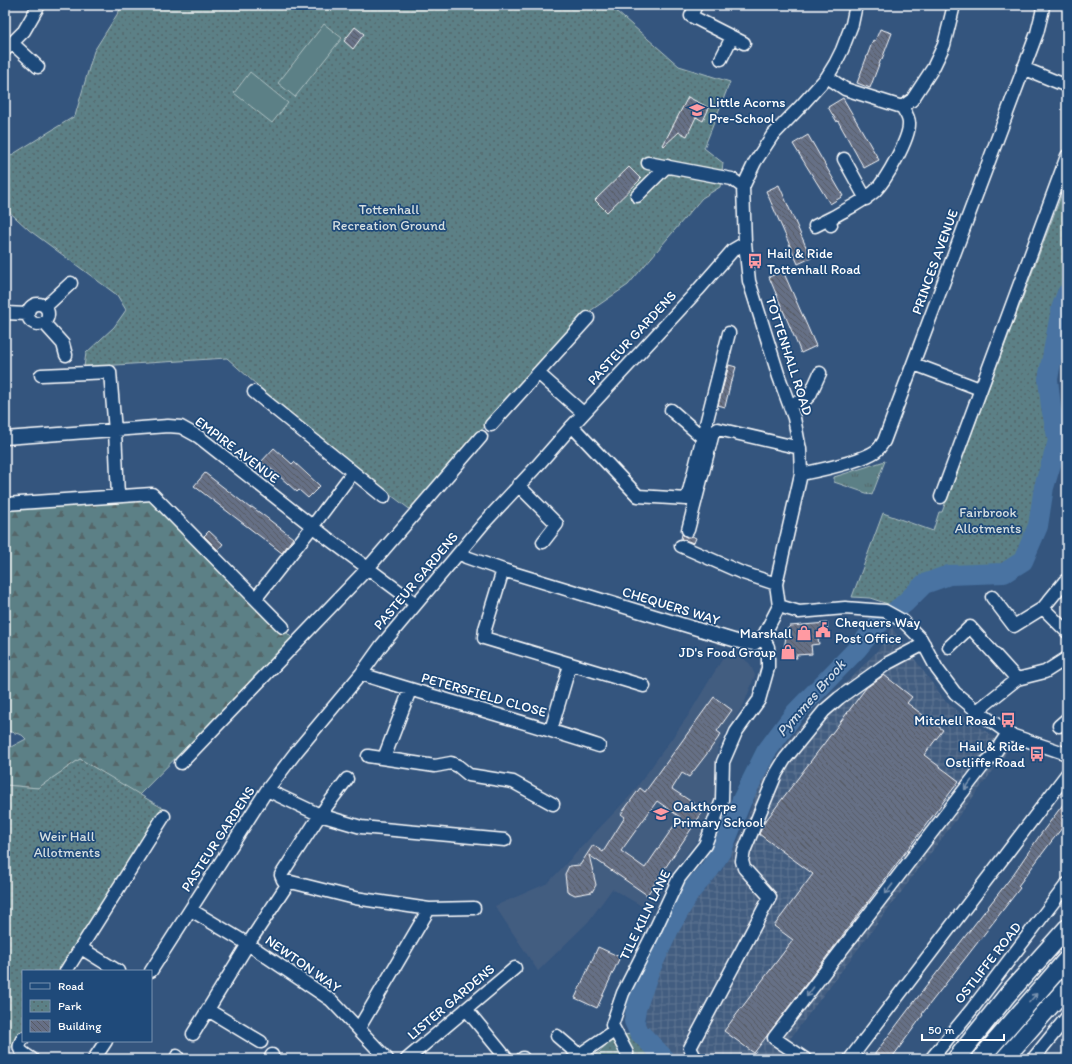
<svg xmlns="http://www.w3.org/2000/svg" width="1072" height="1064" viewBox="0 0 1072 1064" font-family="Itim,sans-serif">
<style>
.built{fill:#435d80}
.industrial{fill:url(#industrial-grid)}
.grass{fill:url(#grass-tufts);stroke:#aec0c2}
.forest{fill:url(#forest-firs);stroke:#aec0c2}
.park{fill:url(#park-dots);stroke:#aec0c2}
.pitch{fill:#5c8086;stroke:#aec0c2}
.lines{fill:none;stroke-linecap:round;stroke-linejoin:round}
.river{stroke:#4873a2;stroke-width:20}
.building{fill:url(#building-back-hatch);stroke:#fff;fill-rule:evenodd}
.minor-casing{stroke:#fff;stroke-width:15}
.highway-casing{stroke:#fff;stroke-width:20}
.minor{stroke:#1f4a7a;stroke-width:12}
.highway{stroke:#1f4a7a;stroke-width:17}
.oneway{stroke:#7992af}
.labels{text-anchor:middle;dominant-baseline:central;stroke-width:3.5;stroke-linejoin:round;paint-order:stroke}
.poi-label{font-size:14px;fill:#fff;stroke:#1f4a7a;text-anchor:start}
.park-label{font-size:14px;fill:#d6dfe1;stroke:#1f4a7a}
.street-label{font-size:14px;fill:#fff;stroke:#1f4a7a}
.water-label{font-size:15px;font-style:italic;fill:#d1dce8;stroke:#1f4a7a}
</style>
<defs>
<pattern id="industrial-grid" width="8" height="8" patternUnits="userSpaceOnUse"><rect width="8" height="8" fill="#435d80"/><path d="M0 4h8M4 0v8" fill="none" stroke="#5f7593"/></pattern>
<pattern id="grass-tufts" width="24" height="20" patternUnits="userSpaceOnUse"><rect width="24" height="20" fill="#5c8086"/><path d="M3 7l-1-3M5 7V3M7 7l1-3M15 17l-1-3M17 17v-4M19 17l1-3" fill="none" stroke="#546669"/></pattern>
<pattern id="forest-firs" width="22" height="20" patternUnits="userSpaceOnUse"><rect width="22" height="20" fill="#5c8086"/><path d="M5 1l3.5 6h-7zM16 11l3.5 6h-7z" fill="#546669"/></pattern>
<pattern id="park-dots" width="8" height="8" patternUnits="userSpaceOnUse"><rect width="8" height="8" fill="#5c8086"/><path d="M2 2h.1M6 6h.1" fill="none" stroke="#546669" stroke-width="1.8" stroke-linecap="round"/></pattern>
<pattern id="building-back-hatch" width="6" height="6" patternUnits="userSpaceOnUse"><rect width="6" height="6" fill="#666f86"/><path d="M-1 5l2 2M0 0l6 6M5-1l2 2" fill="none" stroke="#565a63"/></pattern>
</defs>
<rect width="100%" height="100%" fill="#34557e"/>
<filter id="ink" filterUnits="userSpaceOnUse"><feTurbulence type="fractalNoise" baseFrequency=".025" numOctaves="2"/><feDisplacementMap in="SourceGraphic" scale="8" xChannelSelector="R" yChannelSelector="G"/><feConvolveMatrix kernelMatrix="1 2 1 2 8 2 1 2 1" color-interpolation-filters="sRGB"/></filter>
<g filter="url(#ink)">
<path class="built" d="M736,652L750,664L755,675L744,704L726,732L718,748L715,765V800L704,828L699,838L671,874L649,910L612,889L588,922L538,971L495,906L548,883L591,837L632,794L688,716L723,658Z"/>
<path class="industrial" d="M892,628L946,702L979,727L1011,747L777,1056L781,1059H673L646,1032L645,1007L669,937L684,914L722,870L742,833L761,779L798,728L857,672L878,650Z"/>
<path class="grass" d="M885,461L872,495L834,482V477Z"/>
<path class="forest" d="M154,496L293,639L139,795L80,759L38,788L5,785V753L7,749L26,739L22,735L5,730V507Z"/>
<path class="park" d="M123,5H609L679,66L730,82L704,148L723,163L720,187L702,198L628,285L590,311L479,433L412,511L318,440L227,358L84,367L86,353L114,327L126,310L117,295L29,230L5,208V159L75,116L94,51Z
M1067,180V279L1058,304L1043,383L1054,438L1029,545C1020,559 1010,570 991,569C985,568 979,566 973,567C963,567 952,570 943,573C923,580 908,593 891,605L870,598L852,597L883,513L933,531L939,512H942Z
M80,759L164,809L60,971H23V1029L5,1057V785L38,788Z
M646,1032L673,1059H589L603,1049L617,1036Z"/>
<path class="pitch" d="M324,24L342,38L295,97L278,83Z
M250,72L288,103L272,123L234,93Z"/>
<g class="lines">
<path class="river" d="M665,1059L639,1032L634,1021L636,1009L649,972L670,927L690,892L710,869L722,850L741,802L766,752L795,713L858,648L876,626L905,603L924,584L949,575L1004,573L1023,561L1038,526L1044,487L1058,441L1051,407L1048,379L1061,309L1067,293"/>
</g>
<path class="building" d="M355,27L364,34L353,49L344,41Z
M880,29L892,33L882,59H881L870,88L857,83L873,40L875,41Z
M688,97L709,108L703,121L696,117L687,136L679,132L664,146L663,145Z
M843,98L879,160L864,168L838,121L837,122L828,107Z
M808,135L843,196L830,204L793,144Z
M629,167L641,179L607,212L595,200Z
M779,185L811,258L798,264L766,191Z
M783,271L816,346L801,353L769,277Z
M729,365L736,367L732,381H731L725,407L718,405Z
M274,448L292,464L294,462L320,486L308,498L299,490L297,492L269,467L268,468L261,462Z
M205,473L245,504L250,508L252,507L263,515L293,538L282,553L194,486Z
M209,531L223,544L218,550L204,536Z
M682,534L686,537L692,536L696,538L694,543L681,539Z
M827,623L828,637L818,638L819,644L811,645L812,654L796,655L797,658L783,657L787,629L790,626Z
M884,675L912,697L907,703L943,730L924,755L959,781L754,1053L724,1031L793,940L774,926L813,874L759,834L764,823L866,688Z
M714,697L732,710L717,731L721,734L706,755L689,777L682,773L672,789L704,810L647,895L589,855L596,885L592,892L575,895L567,891L565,874L569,866L580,865L593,845L603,852L625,817L621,814L640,788L645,792ZM657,801L680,817L645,868L621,851Z
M1067,799V832L1062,828L1048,846L1018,886L1020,888L922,1014L923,1015L891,1059H871L911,1006L1012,876L1040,835Z
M598,947L620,957L597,1008L575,998Z"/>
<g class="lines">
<g class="minor-casing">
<path id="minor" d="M696,5L691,16L744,43
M12,43L38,67
M5,50L24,31L39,5
M721,59L732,37
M1023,68L1067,86
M827,77L845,89L902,107L912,100L933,68L944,45L954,5
M844,159L866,199
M648,163L732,179L743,187
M637,196L667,166
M831,225L830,221L833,217C847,209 863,202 875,191C886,180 910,138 909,123C909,117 905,112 902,107
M815,226L833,217
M28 314a10 10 0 1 1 20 0a10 10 0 1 1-20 0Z
M45,307L71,283
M5,313L27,314
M44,323L63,344L66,355
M914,364L980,389
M538,373L583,413
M41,375L110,372L115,431L118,496
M254,392L384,497
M789,404L804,401L810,395L820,373
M671,410L702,437
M491,425L588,318
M572,426L638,496L687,499L729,333
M5,438L168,426L181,427L199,437L326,537L416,604
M801,474C821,470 860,462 876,451C880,448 882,444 884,441L1037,33L1042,13L1043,5
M518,485L557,524L543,542
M941,497L1067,156
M5,504L152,494L283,627
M688,530L713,433L718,429L800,448
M681,546L740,572L776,584
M460,552L466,557L503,570L740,642L754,644L763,637L779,606
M503,570L485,629L484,638L644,686
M992,597L1014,626L1043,608L1065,581
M256,598L312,527L353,472
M779,606L776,584L801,474L800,450L794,418L779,377L749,281L745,243L743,187L755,162L772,136L799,108L827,77L835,64L842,50L852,24L856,5
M779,606L799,612L845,608L885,611L903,621L921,639L937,669L955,693L977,711L1011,735L1067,754
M1043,608L1067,632
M949,647L970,627L1017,679
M361,674C440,699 520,720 599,746
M977,711L1017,679L1045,672L1067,658
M1059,726L1067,719
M551,730L570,665
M368,756L435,766L451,763L458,766L469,775L513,782L553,804
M384,758L410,690
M181,763L367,569L481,437
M347,779L320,815L281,875L283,880L355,898L429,909L474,908
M267,790L320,815L361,827L505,840
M191,910L248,944L331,1000L387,1059
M81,948L118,971
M66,971L164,816
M151,971L267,790L296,752L361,674L381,646L484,523L537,466L572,426L698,290L733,250L745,243
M466,1009L507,1059
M208,1010L261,1042
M359,1028L429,909
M193,1034L248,944L289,882
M557,1036L579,1055L614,1031
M23,1038C15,1050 22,1052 32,1059
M627,1053L612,1025L623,993L652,936L679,878L705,845L722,800L723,762L736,732L759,700L768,668V647L763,637
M94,1059L106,1041
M176,1059L177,1056
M270,1059L272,1055
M407,1059L515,968
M522,1059L523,1058
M696,1059L690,1048L770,897L744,868L742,861L744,851L776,774L785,759L824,711L839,698L888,663L924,644
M805,1059L774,1038L985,763L992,757L1008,733
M850,1059L1067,774
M931,1059L972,1009L1067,884
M1033,1059L1067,1017"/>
</g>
<g class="highway-casing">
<path id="highway" d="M956,1059L1008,994L1067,928
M980,1059L1067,959
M1004,1059L1067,987"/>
</g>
<use href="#minor" class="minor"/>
<use href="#highway" class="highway"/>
</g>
<defs><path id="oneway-shaft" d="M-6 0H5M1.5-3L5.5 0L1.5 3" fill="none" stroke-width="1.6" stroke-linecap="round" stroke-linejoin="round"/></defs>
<g class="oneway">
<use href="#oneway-shaft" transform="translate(968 785) rotate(127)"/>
<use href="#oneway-shaft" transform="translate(889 889) rotate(127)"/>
<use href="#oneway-shaft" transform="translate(810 992) rotate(127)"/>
<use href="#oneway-shaft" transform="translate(1033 998) rotate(-49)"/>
</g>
</g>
<defs>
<g id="school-bare" transform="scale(1.2)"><path d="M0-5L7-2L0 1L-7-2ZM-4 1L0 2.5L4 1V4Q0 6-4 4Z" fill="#ff9aa2" stroke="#1f4a7a" stroke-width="2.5" paint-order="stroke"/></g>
<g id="bus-bare" transform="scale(1.2)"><path d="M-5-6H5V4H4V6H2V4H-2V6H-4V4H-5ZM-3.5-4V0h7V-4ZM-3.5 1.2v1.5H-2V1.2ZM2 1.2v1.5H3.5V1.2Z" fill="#ff9aa2" stroke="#1f4a7a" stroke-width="2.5" paint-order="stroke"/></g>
<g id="civic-bare" transform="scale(1.2)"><path d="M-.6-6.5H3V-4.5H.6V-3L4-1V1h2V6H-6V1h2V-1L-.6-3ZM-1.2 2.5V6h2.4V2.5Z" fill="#ff9aa2" stroke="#1f4a7a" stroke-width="2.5" paint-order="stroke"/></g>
<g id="shop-bare" transform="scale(1.2)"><path d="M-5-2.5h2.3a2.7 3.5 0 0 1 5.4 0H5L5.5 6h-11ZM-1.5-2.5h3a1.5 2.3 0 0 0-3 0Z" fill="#ff9aa2" stroke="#1f4a7a" stroke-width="2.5" paint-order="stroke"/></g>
</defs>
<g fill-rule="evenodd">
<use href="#school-bare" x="697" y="110"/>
<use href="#bus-bare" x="755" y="261"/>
<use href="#civic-bare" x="823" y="630"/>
<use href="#shop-bare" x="804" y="633"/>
<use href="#shop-bare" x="788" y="652"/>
<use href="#bus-bare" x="1008" y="720"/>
<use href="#bus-bare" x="1037" y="754"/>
<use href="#school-bare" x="661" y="814"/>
</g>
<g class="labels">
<g class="poi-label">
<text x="709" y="102">Little Acorns<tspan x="709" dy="16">Pre-School</tspan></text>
<text x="767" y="253">Hail &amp; Ride<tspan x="767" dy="16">Tottenhall Road</tspan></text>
<text x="835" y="622">Chequers Way<tspan x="835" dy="16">Post Office</tspan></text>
<text x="792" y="633" text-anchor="end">Marshall</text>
<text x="776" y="652" text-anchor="end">JD's Food Group</text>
<text x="996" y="720" text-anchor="end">Mitchell Road</text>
<text x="1025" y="746" text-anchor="end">Hail &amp; Ride<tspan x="1025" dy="16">Ostliffe Road</tspan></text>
<text x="673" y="806">Oakthorpe<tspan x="673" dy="16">Primary School</tspan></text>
</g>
<g class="park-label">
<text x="389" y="209">Tottenhall<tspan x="389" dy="16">Recreation Ground</tspan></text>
<text x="988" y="512">Fairbrook<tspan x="988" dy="16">Allotments</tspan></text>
<text x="67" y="836">Weir Hall<tspan x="67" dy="16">Allotments</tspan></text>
</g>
<g class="street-label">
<text transform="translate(935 262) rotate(-70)">PRINCES AVENUE</text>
<text transform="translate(632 338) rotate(-47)">PASTEUR GARDENS</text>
<text transform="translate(789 356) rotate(72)">TOTTENHALL ROAD</text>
<text transform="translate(237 450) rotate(37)">EMPIRE AVENUE</text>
<text transform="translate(416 581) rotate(-50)">PASTEUR GARDENS</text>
<text transform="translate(671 606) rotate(17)">CHEQUERS WAY</text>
<text transform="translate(484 695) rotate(16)">PETERSFIELD CLOSE</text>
<text transform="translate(218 839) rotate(-57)">PASTEUR GARDENS</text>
<text transform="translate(645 915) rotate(-64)">TILE KILN LANE</text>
<text transform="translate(988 963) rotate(-52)">OSTLIFFE ROAD</text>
<text transform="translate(303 964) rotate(35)">NEWTON WAY</text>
<text transform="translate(451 1002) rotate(-40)">LISTER GARDENS</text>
</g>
<g class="water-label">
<text transform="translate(811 698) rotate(-49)">Pymmes Brook</text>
</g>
</g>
<rect width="1072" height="1064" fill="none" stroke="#1f4a7a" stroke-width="20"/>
<rect x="10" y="10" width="1052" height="1044" fill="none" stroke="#fff" stroke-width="1.5" filter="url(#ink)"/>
<rect x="22" y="970" width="130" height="72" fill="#1f4a7a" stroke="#7992af"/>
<rect x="30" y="983" width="20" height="6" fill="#1f4a7a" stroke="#7992af"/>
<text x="58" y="990" font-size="12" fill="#ffffff">Road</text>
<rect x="30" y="1000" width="20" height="12" fill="url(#park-dots)" stroke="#7992af"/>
<text x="58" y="1010" font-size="12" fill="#ffffff">Park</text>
<rect x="30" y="1020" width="20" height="12" fill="url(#building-back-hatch)" stroke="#7992af"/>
<text x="58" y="1030" font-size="12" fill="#ffffff">Building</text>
<path d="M922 1034v6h82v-6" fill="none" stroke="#ffffff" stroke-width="2"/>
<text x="928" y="1034" font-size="12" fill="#ffffff" stroke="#1f4a7a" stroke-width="3" paint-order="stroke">50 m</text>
</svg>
